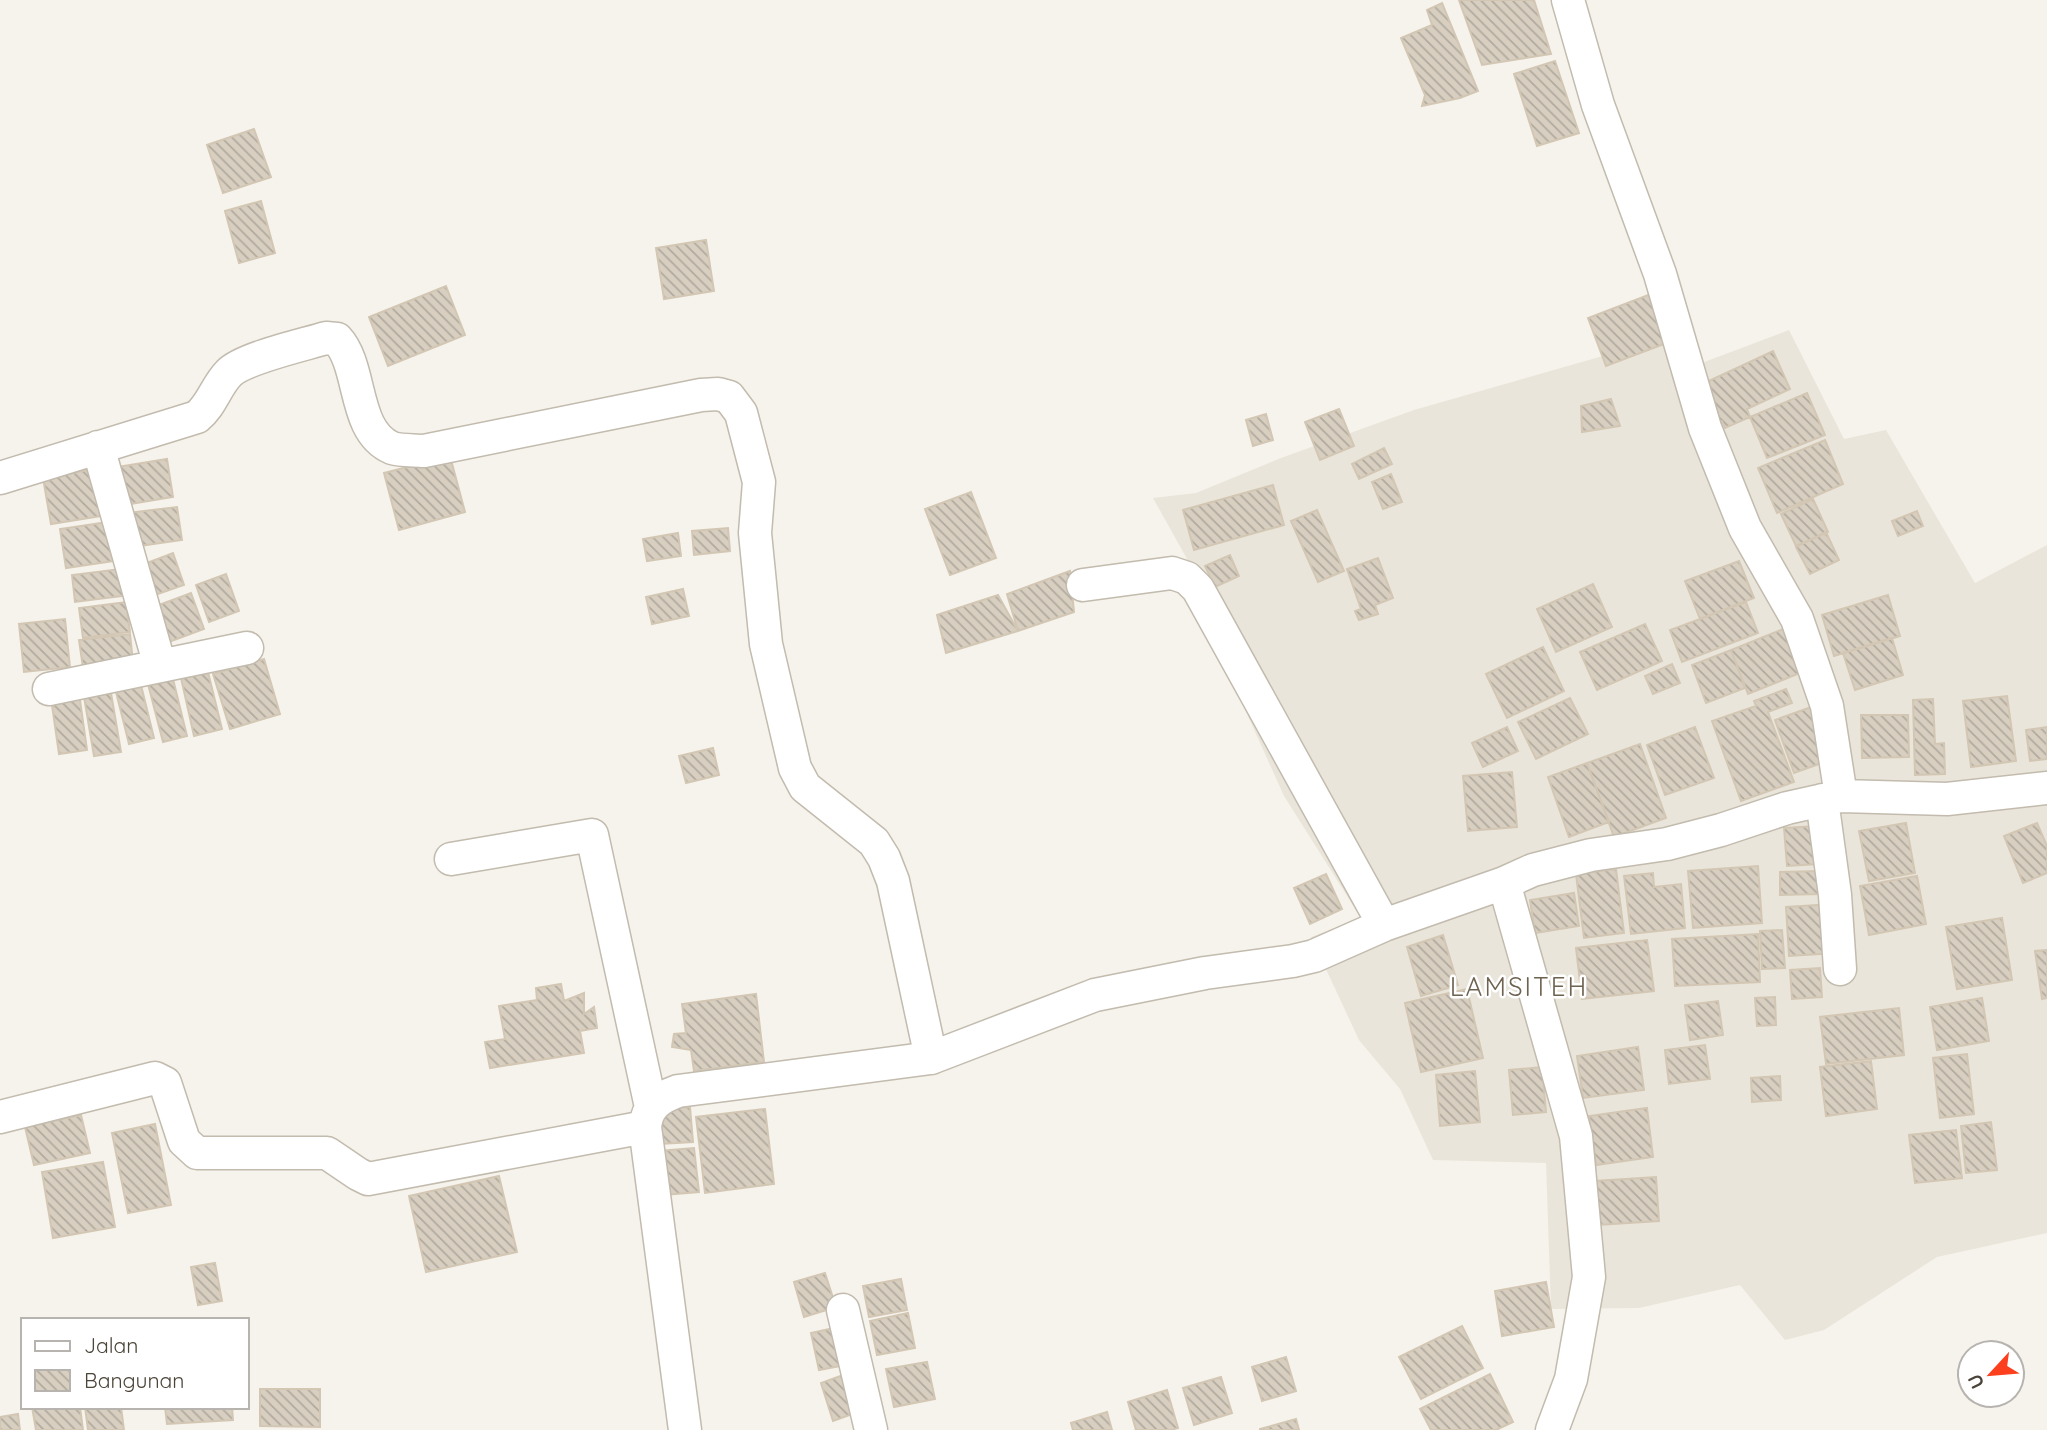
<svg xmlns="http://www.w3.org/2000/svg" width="2047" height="1430" viewBox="0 0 2047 1430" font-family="Quicksand,sans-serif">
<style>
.residential{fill:#eae5da}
.building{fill:url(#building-back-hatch);stroke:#d3c7b4;stroke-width:2}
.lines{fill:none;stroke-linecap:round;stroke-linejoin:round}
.street-casing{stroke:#c2bbae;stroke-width:35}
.street{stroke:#fff;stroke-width:32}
.labels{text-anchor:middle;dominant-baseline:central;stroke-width:5;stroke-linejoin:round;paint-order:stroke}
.quarter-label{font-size:26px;letter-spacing:2px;fill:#6e6250;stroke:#fff}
</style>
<defs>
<pattern id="building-back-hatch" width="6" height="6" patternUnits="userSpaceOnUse" patternTransform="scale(1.75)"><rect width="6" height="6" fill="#d8cfc1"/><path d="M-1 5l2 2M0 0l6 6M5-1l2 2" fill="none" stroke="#b1aa9e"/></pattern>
</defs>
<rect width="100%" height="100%" fill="#f6f3ec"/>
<path class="residential" d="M1789,330L1844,439L1886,430L1975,583L2047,545V1233L1937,1257L1824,1330L1785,1340L1740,1285L1639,1308L1551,1309L1546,1163L1433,1160L1400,1089L1359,1040L1311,937L1361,918L1284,796L1224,663L1201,584L1153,498L1196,493L1281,458L1414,410L1673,336L1683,370Z"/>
<path class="building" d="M1459,0H1534L1551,54L1482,65Z
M1442,3L1478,91L1460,98L1422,106L1425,95L1401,38L1432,25L1427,10Z
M1555,61L1579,133L1537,146L1514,74Z
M254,129L271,177L223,193L207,145Z
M261,201L275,253L239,263L225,211Z
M706,240L714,291L664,299L656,248Z
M446,286L465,335L388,366L369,317Z
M1656,292L1675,340L1606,366L1588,318Z
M1773,351L1790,389L1747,409L1750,417L1725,428L1722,421L1716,424L1698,386Z
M1807,393L1825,435L1767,458L1750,417Z
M1611,399L1620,426L1582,432L1581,406Z
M1339,409L1354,446L1320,460L1305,422Z
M1266,414L1273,440L1253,446L1246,420Z
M1825,440L1843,484L1777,513L1758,468Z
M1384,448L1392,464L1359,479L1352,464Z
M450,456L465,512L399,530L384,473Z
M167,459L173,497L118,506L111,468Z
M100,468L108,515L51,524L43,478Z
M1391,474L1402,502L1383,509L1372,482Z
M1273,485L1284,525L1194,550L1183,510Z
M971,492L996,558L950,575L925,509Z
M1813,499L1828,532L1796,546L1781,514Z
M177,507L182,540L132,547L127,513Z
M1317,510L1344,571L1318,582L1291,521Z
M1917,511L1923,526L1898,536L1892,521Z
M115,521L121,560L66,568L60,529Z
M728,528L730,551L694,555L692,531Z
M1826,532L1839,560L1810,574L1796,547Z
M678,533L681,556L647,561L643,539Z
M173,553L184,585L155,595L144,564Z
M1230,555L1239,576L1215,587L1205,566Z
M1378,558L1393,598L1375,605L1378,614L1359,620L1355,611L1361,609L1347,569Z
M1739,561L1754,598L1700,619L1685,581Z
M128,568L131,595L75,602L72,575Z
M1070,571L1074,612L1018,631L1007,594Z
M226,574L239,611L209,622L196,585Z
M1593,584L1612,627L1556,652L1537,609Z
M683,589L689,616L652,624L646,597Z
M191,593L204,629L169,642L156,606Z
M998,595L1018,631L946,653L937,615Z
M1888,595L1900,636L1834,656L1822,615Z
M126,602L130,632L83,638L79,608Z
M1746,602L1758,633L1682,662L1670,630Z
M65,619L70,667L24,672L19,624Z
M1645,624L1662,661L1597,690L1580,652Z
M1783,629L1800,673L1748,694L1731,650Z
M130,634L133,662L83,668L79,640Z
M1892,638L1903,675L1855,690L1843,653Z
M1543,647L1564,691L1507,718L1486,674Z
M1731,650L1745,688L1706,703L1692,665Z
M264,659L280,714L230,729L213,674Z
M1672,664L1680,683L1653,694L1645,676Z
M208,672L222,729L194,736L181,678Z
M173,679L187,736L163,742L148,684Z
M140,681L154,738L129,744L115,688Z
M110,687L121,752L94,756L83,691Z
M1786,689L1792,703L1768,712L1794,782L1741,801L1712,721L1756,706L1754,701Z
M79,693L87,750L59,754L51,698Z
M2007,696L2016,761L1971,767L1963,701Z
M1570,698L1588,734L1536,759L1518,722Z
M1933,699L1935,744L1944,743L1945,774L1915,775L1913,700Z
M1814,706L1833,759L1794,773L1775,720Z
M1861,715H1908L1909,757L1862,758Z
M1507,727L1518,751L1483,767L1472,743Z
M1695,727L1714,778L1665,795L1647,745Z
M2047,727V759L2030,761L2026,730Z
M1640,744L1666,818L1614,837L1587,763Z
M713,748L719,775L686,783L679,756Z
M1587,763L1609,822L1569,837L1548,777Z
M1512,772L1517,827L1468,831L1463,776Z
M1906,823L1915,873L1869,881L1859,831Z
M2037,823L2047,846V873L2023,883L2004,836Z
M1816,826L1819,864L1787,866L1784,828Z
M1758,866L1762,923L1693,928L1688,871Z
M1616,869L1624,933L1584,938L1576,874Z
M1819,871L1820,894L1780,895V872Z
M1653,873L1654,887L1681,884L1685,928L1631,934L1624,876Z
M1326,874L1342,909L1310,924L1294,888Z
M1917,876L1926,924L1869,935L1860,886Z
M1574,893L1579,926L1535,933L1530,900Z
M1833,904L1836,953L1789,956L1786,907Z
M2002,918L2012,980L1957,989L1946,927Z
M1782,930L1785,968L1762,969L1760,931Z
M1758,934L1760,982L1675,986L1672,939Z
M1443,935L1458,985L1421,996L1407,947Z
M1647,940L1654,991L1582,999L1576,948Z
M2047,950V998L2042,999L2035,951Z
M1820,968L1822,997L1792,999L1790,970Z
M561,984L564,1001L584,993V1014L594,1007L597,1028L580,1031L584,1053L490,1068L485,1042L505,1039L499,1006L537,1000L536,988Z
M1467,989L1483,1058L1421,1072L1405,1003Z
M756,994L764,1062L694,1071L691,1050L672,1047L674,1034L686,1033L682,1004Z
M1775,997L1776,1025L1757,1026L1755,998Z
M1982,998L1989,1041L1937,1050L1930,1007Z
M1718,1001L1723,1035L1690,1040L1685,1005Z
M1899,1008L1904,1055L1826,1064L1820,1017Z
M1705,1045L1710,1079L1669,1084L1665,1050Z
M1638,1047L1644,1090L1583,1098L1577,1056Z
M1967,1054L1974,1114L1940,1118L1933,1058Z
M1871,1061L1877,1109L1826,1116L1820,1067Z
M1542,1067L1546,1112L1513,1115L1509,1070Z
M1475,1071L1480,1122L1440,1126L1436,1075Z
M1780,1076L1781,1100L1752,1102L1751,1078Z
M690,1107L693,1142L660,1144L657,1109Z
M1647,1108L1653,1157L1596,1165L1589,1116Z
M765,1109L774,1184L705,1193L696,1117Z
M81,1115L90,1153L34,1165L25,1127Z
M1991,1122L1997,1170L1966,1173L1961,1126Z
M155,1124L171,1205L128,1213L112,1133Z
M1956,1130L1962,1178L1915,1183L1909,1135Z
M694,1148L699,1192L664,1195L659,1151Z
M103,1162L115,1227L53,1238L42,1172Z
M499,1176L517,1252L426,1272L409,1196Z
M1656,1177L1659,1221L1598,1225L1595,1181Z
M215,1263L222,1301L198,1305L191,1267Z
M825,1273L836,1307L804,1317L794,1282Z
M901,1279L907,1310L869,1317L863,1286Z
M1546,1282L1554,1327L1502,1336L1495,1291Z
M908,1313L915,1348L877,1355L870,1321Z
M843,1326L851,1364L819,1370L811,1333Z
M1462,1326L1483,1368L1421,1399L1399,1357Z
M1286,1357L1296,1391L1262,1401L1252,1367Z
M927,1362L935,1399L894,1407L886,1369Z
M851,1372L864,1410L833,1421L821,1383Z
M1490,1374L1513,1422L1496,1430H1431L1420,1409Z
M1221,1377L1232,1413L1194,1425L1183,1388Z
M260,1389H320V1427L260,1426Z
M1167,1390L1178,1428L1171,1430H1136L1128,1402Z
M32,1407H80L83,1430H36Z
M85,1407H121L124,1430H88Z
M165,1407H232L233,1420L167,1424Z
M1107,1412L1112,1430H1073L1071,1423Z
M18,1414L20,1430H0V1417Z
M1296,1419L1299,1430H1260V1429Z"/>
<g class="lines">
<g class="street-casing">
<path id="street" d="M1568,0L1598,105L1660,274L1705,428L1745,528L1797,619L1827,706L1841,796
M98,447L160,666
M0,478L197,417C212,405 216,386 229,373C244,358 303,345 326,338L337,339C363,367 352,431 392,448C401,451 415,450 424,451L701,395L718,394L729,397L741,413L759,482L755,533L766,644L795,768L805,787L874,842L884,858L893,881L931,1058
M1083,585L1172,573L1187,578L1198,589L1384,925
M49,689L247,648
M1822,800L1835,895L1840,969
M451,859L592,835L651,1107
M0,1117L155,1078L165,1083L184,1141L197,1153H327L358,1174L368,1179L645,1127L685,1430
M645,1127C647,1106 659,1098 678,1091L931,1058L1095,995L1205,973L1293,961L1314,956L1384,925L1504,883
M843,1310L871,1430
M1552,1430L1571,1379L1589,1277L1576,1136L1504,883L1533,870L1591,855L1667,844L1721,830L1787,808L1841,796L1947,799L2047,788"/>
</g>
<use href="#street" class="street"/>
</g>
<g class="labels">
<g class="quarter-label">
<text x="1519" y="986">LAMSITEH</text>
</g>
</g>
<rect x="21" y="1318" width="228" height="91" fill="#ffffff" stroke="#b7b4b0" stroke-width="2"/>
<rect x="35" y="1341" width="35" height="10" fill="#ffffff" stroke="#b7b4b0" stroke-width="2"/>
<text x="84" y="1353" font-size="21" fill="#4b4439">Jalan</text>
<rect x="35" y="1370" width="35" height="21" fill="url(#building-back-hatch)" stroke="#b7b4b0" stroke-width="2"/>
<text x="84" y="1388" font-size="21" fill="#4b4439">Bangunan</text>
<g transform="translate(1991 1374) rotate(244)"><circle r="33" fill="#ffffff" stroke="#b7b4b0" stroke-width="2"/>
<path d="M0-5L12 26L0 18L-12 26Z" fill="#fc3f1d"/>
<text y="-10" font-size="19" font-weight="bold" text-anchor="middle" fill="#4b4439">U</text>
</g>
</svg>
